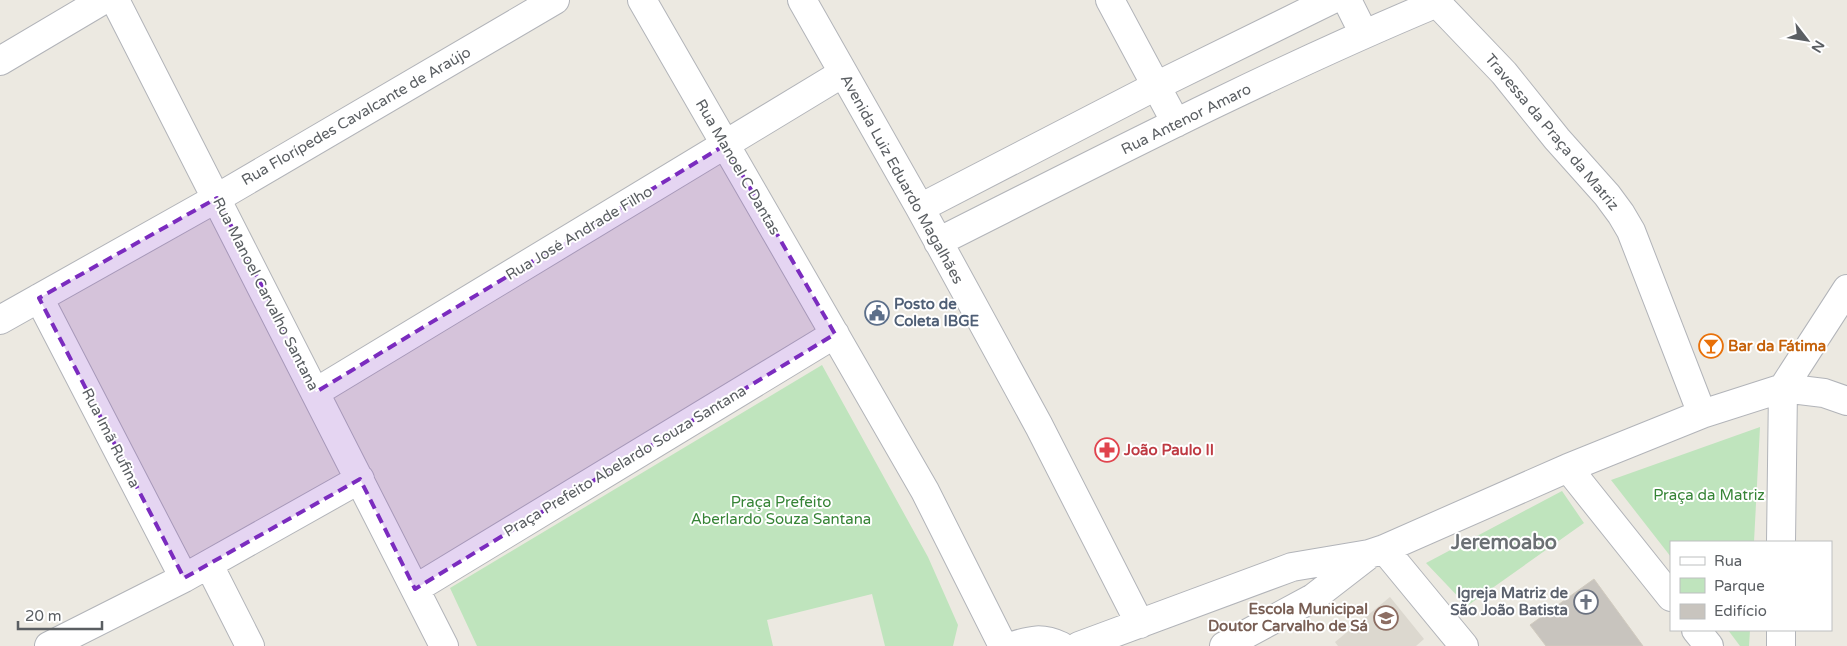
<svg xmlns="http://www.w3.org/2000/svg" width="1847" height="646" viewBox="0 0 1847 646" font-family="'Varela Round',sans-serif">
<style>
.education{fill:#dcd8cf}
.green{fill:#bfe4bd}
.building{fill:#c8c4be;stroke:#d1cbbf}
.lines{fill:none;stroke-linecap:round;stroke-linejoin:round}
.minor-casing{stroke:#b2b4b9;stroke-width:30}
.minor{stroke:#fff;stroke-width:28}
.marked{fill:#7b2cbf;fill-opacity:0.2;stroke:#7b2cbf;stroke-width:4;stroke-dasharray:10 6;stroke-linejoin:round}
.labels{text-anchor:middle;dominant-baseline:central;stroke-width:4;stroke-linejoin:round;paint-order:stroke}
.street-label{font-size:15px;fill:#5a5e62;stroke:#fff}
.service-label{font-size:15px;font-weight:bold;fill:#4e5e75;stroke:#fff;text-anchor:start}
.food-label{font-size:15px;font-weight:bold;fill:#c56008;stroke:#fff;text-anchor:start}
.health-label{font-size:15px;font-weight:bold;fill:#be3a42;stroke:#fff;text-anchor:start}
.park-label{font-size:15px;fill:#368436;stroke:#fff}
.worship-label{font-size:15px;font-weight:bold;fill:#5b616d;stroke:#fff;text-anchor:end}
.education-label{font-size:15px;font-weight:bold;fill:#785e54;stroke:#fff;text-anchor:end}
.district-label{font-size:20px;font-weight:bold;fill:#6b7074;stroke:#fff}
</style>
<rect width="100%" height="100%" fill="#ece9e1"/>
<path class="education" d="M1390,597L1424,639L1416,646H1338L1335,642Z"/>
<path class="green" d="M822,365L928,557L958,625L953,646H885L872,594L767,620L773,646H477L450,588Z
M1760,427L1754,542H1671V557L1611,480Z
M1562,491L1584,523L1467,606L1426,563Z
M1728,630H1750L1749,646H1740Z"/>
<path class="building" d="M1594,579L1643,646H1546L1530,625Z"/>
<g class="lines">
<g class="minor-casing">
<path id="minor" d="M115,0L444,646
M642,0L925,491L1003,646
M802,0L920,208L1039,426L1140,624
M1110,0L1176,123
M1347,0L1364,34
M0,61L103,0
M920,208L1156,86L1331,0
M938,242C1103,159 1267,74 1437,3L1504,73L1557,139L1607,195L1621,214L1631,231L1702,414
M39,298L184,578
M0,320L217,198L555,0
M316,392L843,73
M1568,468L1671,597
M1781,542L1783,388L1847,289
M1384,549L1464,646
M209,565L250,646
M415,589L835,334
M1696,630L1709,646
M49,646L184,578L360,479
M1012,646C1031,640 1042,637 1061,646
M1079,646L1292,567L1369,554L1384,549L1568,468L1702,414L1783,388L1824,393L1847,401
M1224,646L1313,598L1366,557
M1781,646V630"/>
</g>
<use href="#minor" class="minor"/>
</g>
<path class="marked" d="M725,145L835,334L415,589L360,479L184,578L39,298L217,198L316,392Z"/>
<defs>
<g id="civic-ring" transform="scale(1.25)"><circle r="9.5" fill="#fff" stroke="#5c6f8a" stroke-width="1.5"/><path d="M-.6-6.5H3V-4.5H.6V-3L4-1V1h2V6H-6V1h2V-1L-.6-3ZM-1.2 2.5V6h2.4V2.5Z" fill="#5c6f8a"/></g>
<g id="bar-ring" transform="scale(1.25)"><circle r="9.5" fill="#fff" stroke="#e8710a" stroke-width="1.5"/><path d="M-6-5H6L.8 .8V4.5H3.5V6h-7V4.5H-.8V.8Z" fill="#e8710a"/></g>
<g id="pharmacy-ring" transform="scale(1.25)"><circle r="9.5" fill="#fff" stroke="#e0444e" stroke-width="1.5"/><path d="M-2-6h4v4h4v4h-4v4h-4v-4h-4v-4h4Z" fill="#e0444e"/></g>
<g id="church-ring" transform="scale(1.25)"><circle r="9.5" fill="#fff" stroke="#6b7280" stroke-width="1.5"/><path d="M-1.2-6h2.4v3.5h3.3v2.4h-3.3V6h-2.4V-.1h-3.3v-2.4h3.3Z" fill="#6b7280"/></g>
<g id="school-ring" transform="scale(1.25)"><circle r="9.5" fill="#fff" stroke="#8d6e63" stroke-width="1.5"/><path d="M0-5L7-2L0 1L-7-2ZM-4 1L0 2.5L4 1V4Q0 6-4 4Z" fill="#8d6e63"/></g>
</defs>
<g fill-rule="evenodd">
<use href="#civic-ring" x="877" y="313"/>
<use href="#bar-ring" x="1711" y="346"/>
<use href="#pharmacy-ring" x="1107" y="450"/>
<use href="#church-ring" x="1586" y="602"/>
<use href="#school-ring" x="1386" y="618"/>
</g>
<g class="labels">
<g class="street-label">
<text transform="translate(356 116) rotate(-30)">Rua Florípedes Cavalcante de Araújo</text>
<text transform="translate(1186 119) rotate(-26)">Rua Antenor Amaro</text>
<text transform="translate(1552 132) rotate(50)">Travessa da Praça da Matriz</text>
<text transform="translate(738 167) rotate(60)">Rua Manoel C Dantas</text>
<text transform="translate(902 179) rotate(61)">Avenida Luiz Eduardo Magalhães</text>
<text transform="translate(579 233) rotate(-31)">Rua José Andrade Filho</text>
<text transform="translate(266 294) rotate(63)">Rua Manoel Carvalho Santana</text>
<text transform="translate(111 438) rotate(63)">Rua Imã Rufina</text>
<text transform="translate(625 461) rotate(-31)">Praça Prefeito Abelardo Souza Santana</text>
</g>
<g class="service-label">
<text x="894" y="304">Posto de<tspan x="894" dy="17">Coleta IBGE</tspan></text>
</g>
<g class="food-label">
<text x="1728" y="346">Bar da Fátima</text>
</g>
<g class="health-label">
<text x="1124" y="450">João Paulo II</text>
</g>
<g class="park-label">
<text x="1709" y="495">Praça da Matriz</text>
<text x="781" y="502">Praça Prefeito<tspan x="781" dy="17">Aberlardo Souza Santana</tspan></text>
</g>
<g class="worship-label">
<text x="1568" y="593">Igreja Matriz de<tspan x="1568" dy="17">São João Batista</tspan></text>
</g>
<g class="education-label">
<text x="1368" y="609">Escola Municipal<tspan x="1368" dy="17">Doutor Carvalho de Sá</tspan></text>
</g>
<g class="district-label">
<text x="1504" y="543">Jeremoabo</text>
</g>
</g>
<rect x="1670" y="541" width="162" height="90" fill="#ffffff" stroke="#bdbfc0"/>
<rect x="1680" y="557" width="25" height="8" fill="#ffffff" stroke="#bdbfc0"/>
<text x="1714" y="566" font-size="15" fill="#5a5e62">Rua</text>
<rect x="1680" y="578" width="25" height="15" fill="#bfe4bd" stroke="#bdbfc0"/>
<text x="1714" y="591" font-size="15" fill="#5a5e62">Parque</text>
<rect x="1680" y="604" width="25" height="15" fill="#c8c4be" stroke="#bdbfc0"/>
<text x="1714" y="616" font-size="15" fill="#5a5e62">Edifício</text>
<g transform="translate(1807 40) rotate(121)" stroke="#ffffff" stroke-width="4" paint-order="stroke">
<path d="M0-4L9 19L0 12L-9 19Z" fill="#5a5e62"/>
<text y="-8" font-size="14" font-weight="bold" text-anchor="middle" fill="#5a5e62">N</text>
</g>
<path d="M18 621v8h84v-8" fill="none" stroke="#5a5e62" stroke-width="2.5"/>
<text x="25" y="621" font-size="15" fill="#5a5e62" stroke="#ffffff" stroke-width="4" paint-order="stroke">20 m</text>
</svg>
